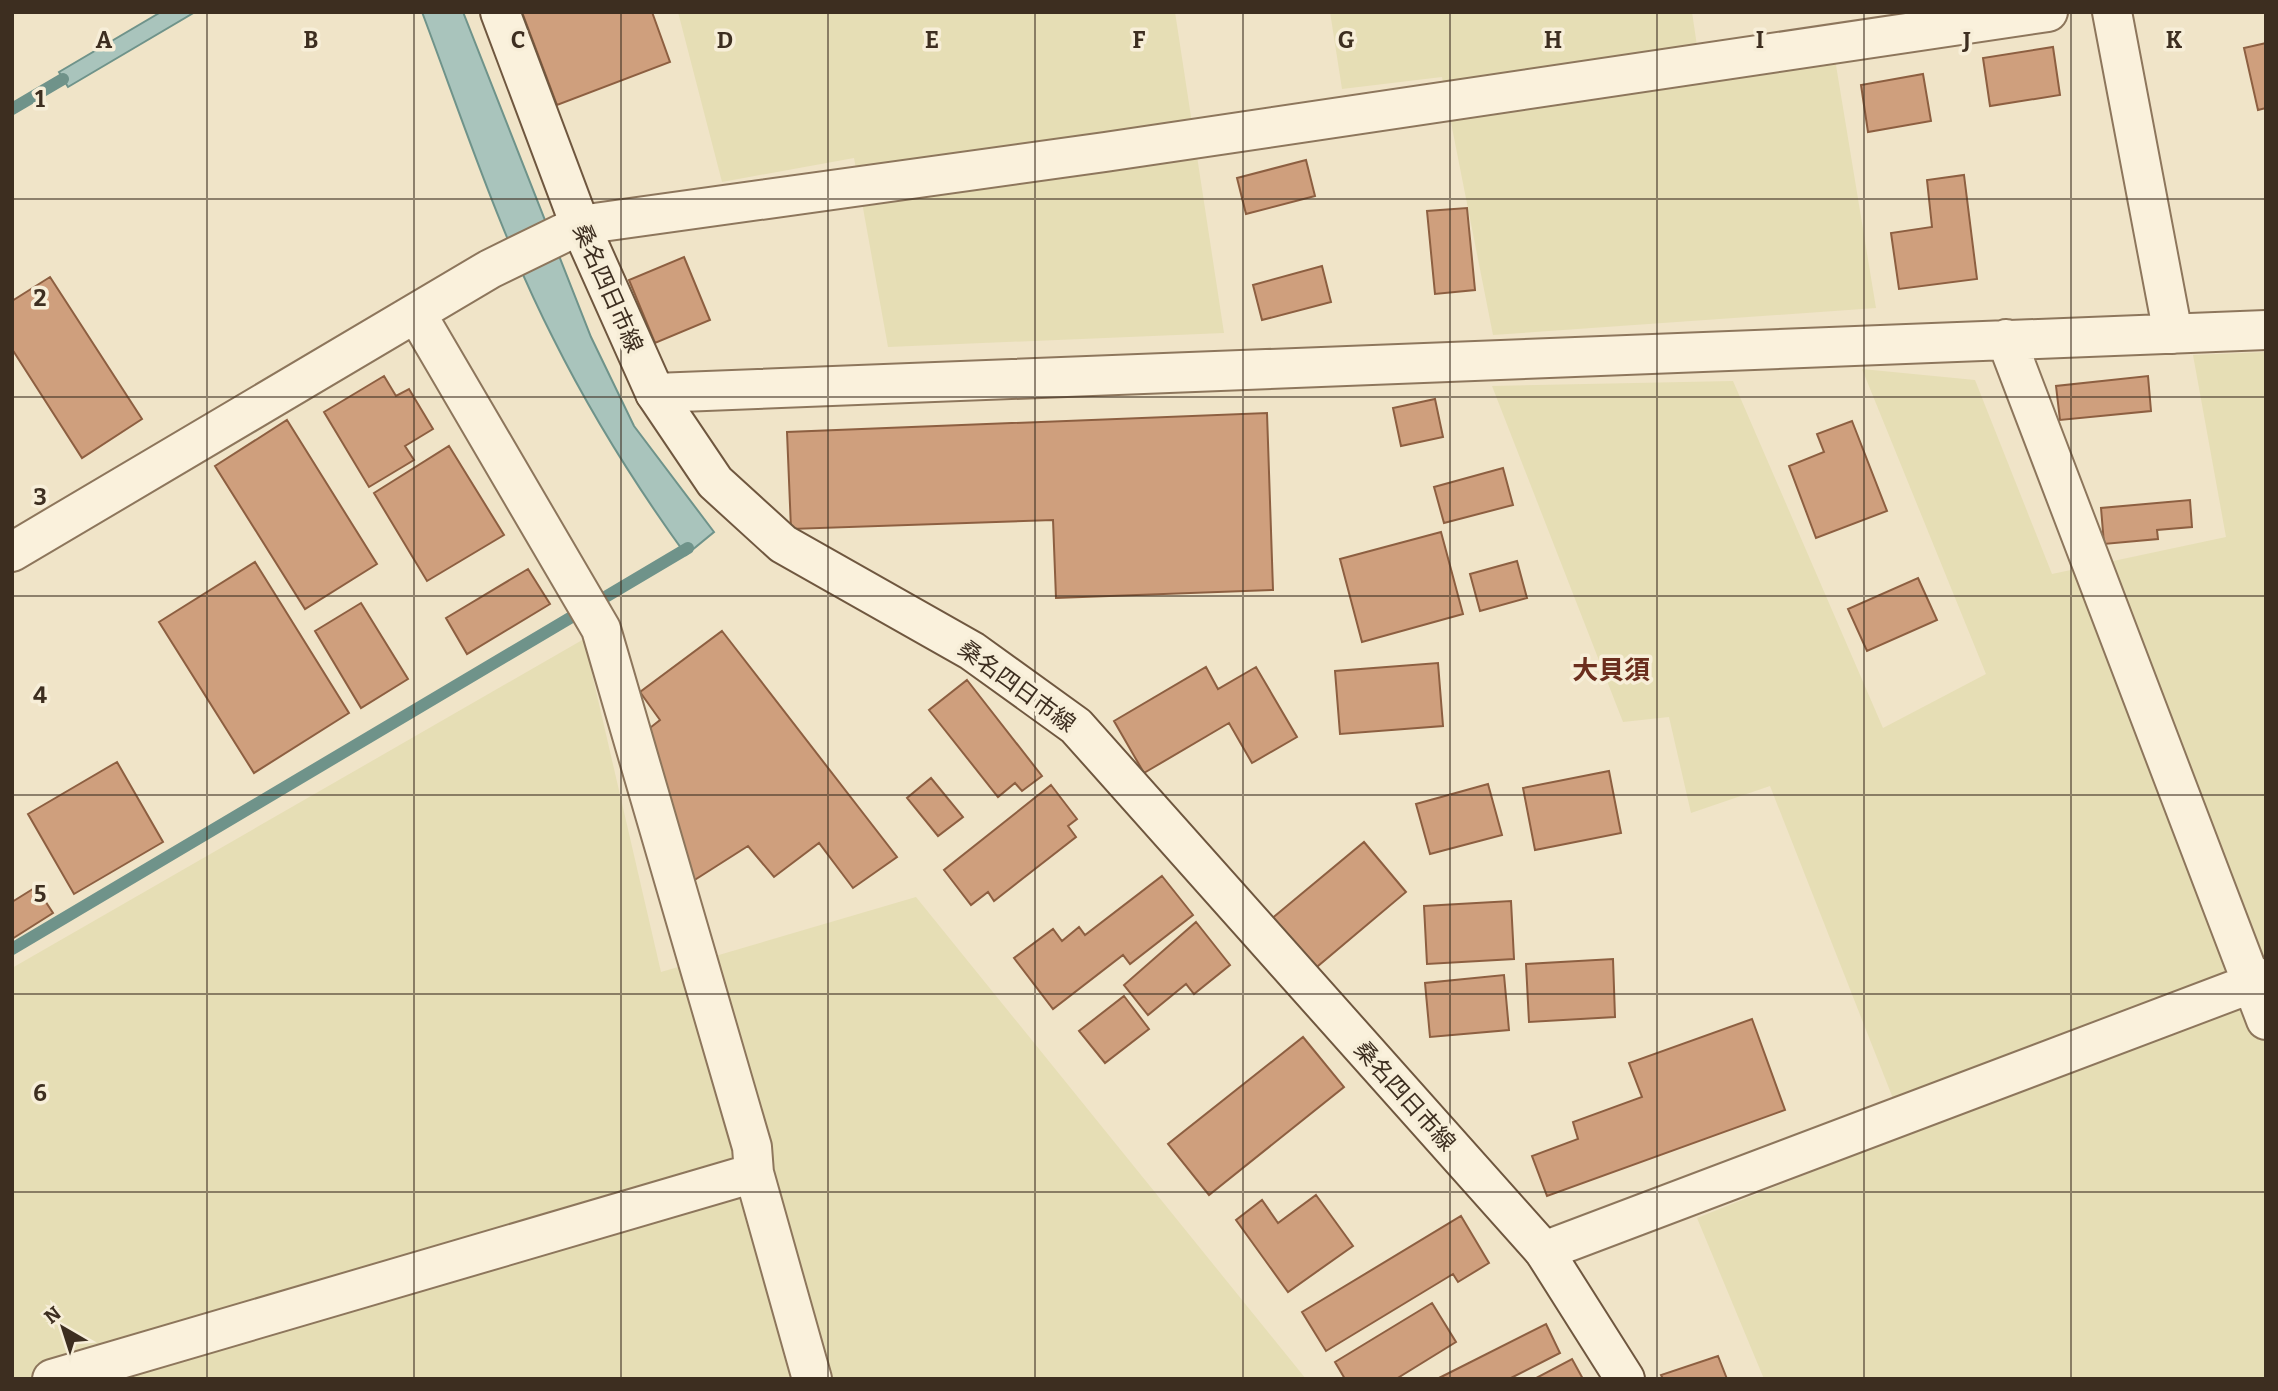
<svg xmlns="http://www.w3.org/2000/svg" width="2278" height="1391" viewBox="0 0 2278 1391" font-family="Bitter,'Noto Sans JP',serif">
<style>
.farmland{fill:#e6deb5}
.water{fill:#a9c4bc;stroke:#6f938a;stroke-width:2}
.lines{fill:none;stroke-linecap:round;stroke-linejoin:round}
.stream{stroke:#6f938a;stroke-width:12}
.building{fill:#cf9f7d;stroke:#8d5f41;stroke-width:2}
.minor-casing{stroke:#8d765c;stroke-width:42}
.secondary-casing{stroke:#6f573f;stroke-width:42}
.minor{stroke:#faf1dc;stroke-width:38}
.secondary{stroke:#faf1dc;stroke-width:38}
.grid{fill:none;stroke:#3d2e20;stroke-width:2;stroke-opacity:0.55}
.labels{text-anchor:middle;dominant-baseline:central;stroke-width:7;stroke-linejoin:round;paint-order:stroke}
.street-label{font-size:23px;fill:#3d2e20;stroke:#f7eed8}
.quarter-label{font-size:26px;font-weight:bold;fill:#6b2e1e;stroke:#f7eed8}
.grid-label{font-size:23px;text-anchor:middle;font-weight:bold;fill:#3d2e20;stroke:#f7eed8;stroke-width:7;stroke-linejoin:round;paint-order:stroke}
</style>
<rect width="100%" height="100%" fill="#f0e4c8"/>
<path class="farmland" d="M678,12H1175L1224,333L888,347L854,158L722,182Z
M1330,12H1692L1702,80L1835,59L1876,308L1493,335L1442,77L1342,89Z
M2266,352V1379H1764L1697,1218L1907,1134L1770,786L1691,813L1669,717L1623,722L1492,386L1733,381L1883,728L1986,674L1862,369L1975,380L2052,574L2226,537L2193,355Z
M584,639L661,972L916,897L1306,1379H12V968Z"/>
<path class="water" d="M161,12H195L68,87L59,72Z
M422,12H463L591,337L634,426L714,532L686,555C636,486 591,414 553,338C500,234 463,121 422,12Z"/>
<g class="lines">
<path class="stream" d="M12,109L63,79
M12,949L688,548"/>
</g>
<path class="building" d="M522,12H652L670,62L557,105Z
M2266,43V108L2258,110L2244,48Z
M2053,47L2060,95L1990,106L1983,58Z
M1923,74L1931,121L1868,132L1861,85Z
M1306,160L1315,196L1246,214L1237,178Z
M1964,175L1977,279L1899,289L1891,233L1932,227L1927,180Z
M1467,208L1475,290L1435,294L1427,211Z
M684,257L710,320L655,343L629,280Z
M1322,266L1331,302L1262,320L1253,285Z
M50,277L142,419L82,458L12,349V301Z
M384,376L396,396L409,389L433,429L405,446L414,460L369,487L324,412Z
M2148,376L2151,411L2060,420L2056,386Z
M1435,399L1443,437L1401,446L1393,408Z
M1267,413L1273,590L1056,598L1053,520L791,529L787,432Z
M287,420L377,564L305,609L215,466Z
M1852,421L1887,511L1816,538L1789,466L1824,452L1817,434Z
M449,446L504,535L427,581L374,493Z
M1503,468L1513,505L1444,523L1434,487Z
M2190,500L2192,527L2157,530L2158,539L2104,544L2101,508Z
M1441,532L1463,614L1362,642L1340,559Z
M1517,561L1527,598L1480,611L1470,574Z
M255,562L349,713L254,773L159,622Z
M528,569L550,604L467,654L446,618Z
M1918,578L1937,620L1867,651L1848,609Z
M361,603L408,679L361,708L315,631Z
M722,631L897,857L853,888L819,843L774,877L748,846L693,881L646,731L660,720L640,692Z
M1438,663L1443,726L1340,734L1335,671Z
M1206,667L1218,689L1256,667L1297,737L1252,763L1229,723L1144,773L1114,721Z
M967,680L1042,776L1022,791L1015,783L998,797L929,710Z
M117,762L163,842L74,894L28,814Z
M1609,771L1621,833L1535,850L1523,788Z
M931,778L963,817L938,836L907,798Z
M1488,784L1502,835L1430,854L1416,804Z
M1051,785L1077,819L1068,826L1076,837L994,901L988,892L971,905L944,870Z
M1364,842L1406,892L1312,971L1270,920Z
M1162,876L1193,915L1130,964L1123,955L1053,1009L1014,958L1053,929L1062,941L1079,927L1085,935Z
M36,887L53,913L12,939V902Z
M1511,901L1514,959L1427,964L1424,906Z
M1196,922L1230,965L1194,994L1186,984L1148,1015L1124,985Z
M1613,959L1615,1017L1529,1022L1526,964Z
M1504,975L1509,1030L1430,1037L1425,983Z
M1124,996L1149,1029L1105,1063L1079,1031Z
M1752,1019L1785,1110L1547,1196L1532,1156L1578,1139L1573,1122L1642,1097L1629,1063Z
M1303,1037L1344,1087L1209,1195L1168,1144Z
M1316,1195L1353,1246L1288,1292L1236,1220L1262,1200L1278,1223Z
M1461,1216L1489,1263L1458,1282L1453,1274L1326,1351L1302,1312Z
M1432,1303L1456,1342L1396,1379H1345L1335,1362Z
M1546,1324L1560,1353L1509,1379H1437Z
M1718,1356L1727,1379H1663L1661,1375Z
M1572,1359L1583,1379H1536V1378Z"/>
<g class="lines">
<g class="minor-casing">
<path id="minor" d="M2112,12L2173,334
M416,313L601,629L752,1147L754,1173L812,1379
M2006,339L2266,1020
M655,393L2266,330
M12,552L490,269L580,225L1105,152L2048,12
M1544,1251L2266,978
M52,1379L754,1173"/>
</g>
<g class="secondary-casing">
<path id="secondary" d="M500,12L580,225L655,393L715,482L783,544L972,651L1076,726L1544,1251L1625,1379"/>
</g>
<use href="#minor" class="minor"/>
<use href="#secondary" class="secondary"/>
</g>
<path class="grid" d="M207,12V1379M414,12V1379M621,12V1379M828,12V1379M1035,12V1379M1243,12V1379M1450,12V1379M1657,12V1379M1864,12V1379M2071,12V1379M12,199H2266M12,397H2266M12,596H2266M12,795H2266M12,994H2266M12,1192H2266"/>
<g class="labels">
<g class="street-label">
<text transform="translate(608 288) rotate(66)">桑名四日市線</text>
<text transform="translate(1017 686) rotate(36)">桑名四日市線</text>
<text transform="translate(1405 1096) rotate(48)">桑名四日市線</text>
</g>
<g class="quarter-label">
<text x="1611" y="670">大貝須</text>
</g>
</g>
<g class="grid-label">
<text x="104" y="48">A</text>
<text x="311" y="48">B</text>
<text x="518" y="48">C</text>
<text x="725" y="48">D</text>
<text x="932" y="48">E</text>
<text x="1139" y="48">F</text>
<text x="1346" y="48">G</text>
<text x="1553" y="48">H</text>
<text x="1760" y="48">I</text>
<text x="1967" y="48">J</text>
<text x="2174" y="48">K</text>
<text x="40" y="107">1</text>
<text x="40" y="306">2</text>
<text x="40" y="505">3</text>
<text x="40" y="703">4</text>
<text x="40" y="902">5</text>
<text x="40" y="1101">6</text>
</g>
<rect width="2278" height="1391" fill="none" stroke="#3d2e20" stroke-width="28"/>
<g transform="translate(63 1328) rotate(321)" stroke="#f7eed8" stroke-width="5" paint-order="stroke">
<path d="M0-5L12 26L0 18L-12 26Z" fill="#3d2e20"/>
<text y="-10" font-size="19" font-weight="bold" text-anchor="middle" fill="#3d2e20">N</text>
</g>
</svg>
